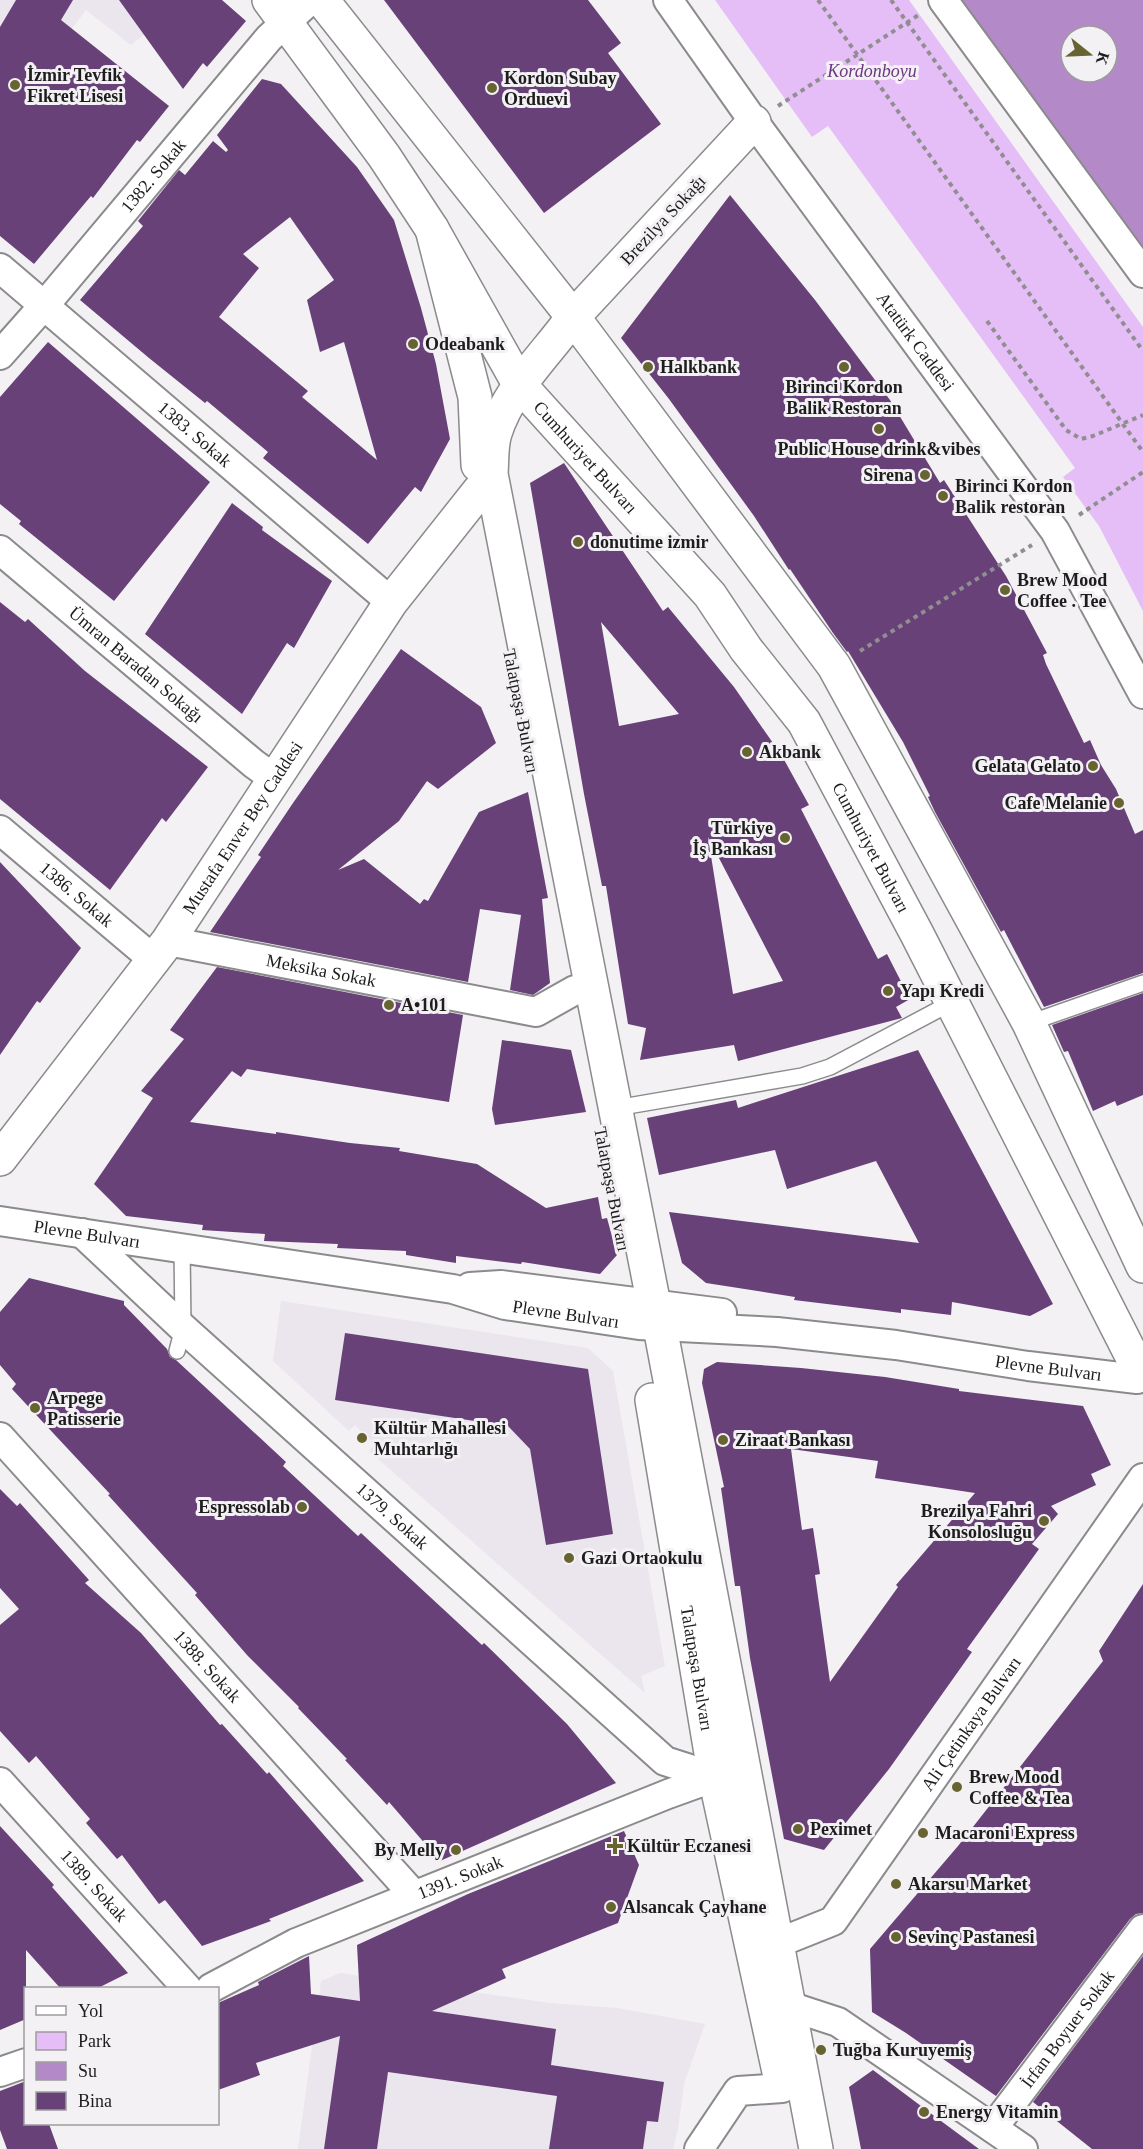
<svg xmlns="http://www.w3.org/2000/svg" width="1143" height="2149" viewBox="0 0 1143 2149" font-family="'Times New Roman',serif">
<style>
.built{fill:#ebe5ee}
.park{fill:#e5bef7}
.water{fill:#b489c7;fill-rule:evenodd}
.building{fill:#684179;fill-rule:evenodd}
.lines{fill:none;stroke-linecap:round;stroke-linejoin:round}
.lane-casing{stroke:#8b8a8c;stroke-width:18}
.street-casing{stroke:#8b8a8c;stroke-width:32}
.secondary-casing{stroke:#8b8a8c;stroke-width:36}
.path{stroke:#908e90;stroke-width:4;stroke-dasharray:4.5 4.5;stroke-linecap:butt}
.lane{stroke:#fff;stroke-width:15}
.street{stroke:#fff;stroke-width:28}
.secondary{stroke:#fff;stroke-width:33}
.poi-dot{fill:#676431;stroke:#f3f1f4;stroke-width:2}
.labels{text-anchor:middle;dominant-baseline:central;stroke-width:6;stroke-linejoin:round;paint-order:stroke}
.park-label{font-size:18px;font-style:italic;fill:#6d3782;stroke:#f3f1f4}
.poi-label{font-size:18px;font-weight:bold;fill:#1e1d1e;stroke:#f3f1f4;text-anchor:start}
.street-label{font-size:18px;fill:#1e1d1e;stroke:#f3f1f4}
</style>
<rect width="100%" height="100%" fill="#f3f1f4"/>
<path class="built" d="M0,0H189L131,45L86,10L0,124Z
M281,1301L588,1348L613,1371L665,1666L641,1676L645,1693L369,1451L375,1445L355,1425L349,1431L273,1361Z
M340,1973L550,2003L617,2008L705,2024L684,2084L678,2129L673,2149H298L321,1981Z"/>
<path class="park" d="M715,0H909L1143,327V611L1099,526L1063,477L1075,468L828,126L812,137Z"/>
<path class="water" d="M961,0H1143V252ZM1071,36H1107V72H1071Z"/>
<path class="building" d="M16,0H73L61,20L169,106L140,142L137,140L93,198L91,196L34,264L0,236V27Z
M119,0H222L246,21L207,67L203,63L183,89Z
M384,0H588L621,43L608,53L661,124L544,213Z
M262,79L281,84L357,167L394,220L421,308L436,364L450,439L421,492L415,487L368,544L263,458L268,452L207,401L205,403L149,358L80,300L143,226L138,221L179,170L185,175L213,141L226,152L228,150L217,135ZM290,217L334,280L307,300L320,352L344,342L377,460L302,397L308,391L219,317L259,268L243,254Z
M730,195L815,300L890,400L940,483L944,480L1006,576L1047,653L1043,655L1046,664L1084,743L1090,740L1101,765L1116,789L1135,834L1143,830V973L1044,1007L1004,930L1001,932L935,812L928,797L930,796L903,742L848,651L847,652L833,633L790,569L789,570L754,516L669,399L621,338Z
M48,342L210,482L114,601L19,524L21,521L0,504V397Z
M564,463L663,611L668,607L734,687L782,756L809,805L801,809L878,959L887,954L910,999L896,1007L902,1018L738,1061L734,1045L640,1060L646,1028L628,1024L606,886H602L584,794L530,483ZM601,622L679,714L619,726ZM708,837L783,981L733,994Z
M232,503L263,527L262,530L332,581L294,648L287,643L242,714L145,634Z
M0,602L25,622L28,619L85,671L208,767L166,822L162,818L110,890L0,799Z
M401,649L481,707L496,743L438,789L427,781L399,821L338,870L364,859L420,904L424,899L428,901L479,812L528,792L548,898L542,899L550,983L533,995L510,990L521,915L480,909L468,982L210,932L261,857L258,855L293,803Z
M0,862L81,948L40,1003L37,1001L0,1055Z
M217,967L463,1015L449,1102L247,1069L241,1077L232,1071L190,1122L276,1134V1132L350,1143L400,1148L399,1151L477,1164L546,1208L598,1197L602,1219L607,1218L617,1255L600,1274L522,1262L521,1264L456,1256V1263L406,1255V1251L337,1248L338,1244L264,1241L265,1234L202,1230L203,1225L126,1216L94,1184L153,1098L141,1091L184,1039L170,1030Z
M1143,993V1095L1117,1106L1115,1101L1093,1111L1068,1051L1064,1052L1052,1025Z
M502,1040L571,1050L586,1112L495,1125L492,1109Z
M918,1050L1053,1304L1030,1316L952,1302L951,1315L901,1309V1313L794,1300L795,1297L706,1283L682,1263L669,1212L919,1243L876,1161L787,1189L775,1150L659,1175L647,1118L736,1100L738,1108Z
M29,1278L124,1301V1305L167,1349L170,1357L176,1360L286,1462L283,1466L358,1536L361,1533L482,1645L484,1643L567,1724L616,1783L440,1861L389,1802L387,1805L345,1760L347,1759L298,1708L299,1707L247,1655L195,1595L197,1593L108,1495L110,1494L12,1389L16,1384L0,1365V1312Z
M345,1333L588,1369L613,1534L546,1545L530,1449L508,1426L335,1400Z
M717,1362L801,1368L885,1377L959,1389V1391L1083,1406L1111,1465L1091,1474L1096,1485L1051,1506L1058,1514L1032,1544L1039,1549L967,1649L972,1652L889,1769L824,1850L784,1839L750,1658L740,1586H735L721,1488L724,1487L702,1383L704,1369ZM791,1449L878,1461L875,1478L975,1493L896,1585L898,1587L830,1682L815,1575L820,1574L813,1528L802,1530Z
M0,1489L17,1506L20,1503L89,1580L85,1583L141,1633L220,1725L222,1724L267,1774L269,1772L364,1881L269,1919L271,1921L202,1946L165,1900L159,1904L122,1855L117,1859L86,1823L90,1819L36,1756L29,1763L0,1731V1625L19,1609L0,1588Z
M1143,1584V1913L1136,1914L1130,1919L996,2096L906,2033L872,2012L870,1949L958,1846L1103,1661L1099,1651Z
M0,1826L54,1885L52,1887L128,1973L96,1989H61L26,1950V2019L0,2030Z
M624,1831L639,1865L618,1923L502,1969L506,1978L432,2011L556,2029L551,2065L664,2082L658,2122L647,2121L643,2149H549L557,2096L388,2072L377,2149H324L340,2036L256,2063L260,2075L218,2090V2003L259,1985L258,1982L309,1956L311,1994L360,2001L357,1945L468,1894Z
M1143,1956V2149H1092L1033,2102Z
M873,2070L941,2121L979,2149H861L849,2087Z
M26,2081V2124H49L58,2149H7L0,2130V2091Z"/>
<g class="lines">
<g class="lane-casing">
<path id="lane" d="M1029,1023L1143,983
M616,1108L802,1076L830,1067L951,1003
M177,1351L183,1328L182,1248"/>
</g>
<g class="street-casing">
<g id="street">
<path id="s1" d="M668,0L754,122L1055,531L1143,694"/>
<path d="M943,0L1143,273"/>
<path id="s2" d="M0,268L391,602"/>
<path id="s3" d="M0,355L54,294L269,38L310,0"/>
<path id="s4" d="M0,550L254,764L275,779"/>
<path id="s5" d="M0,830L154,960"/>
<path id="s6" d="M168,941L536,1012L575,990"/>
<path id="s7" d="M0,1221L453,1289L505,1305L639,1325L777,1332L896,1345L1028,1366L1137,1379"/>
<path id="s8" d="M82,1233L183,1328L665,1761L715,1777"/>
<path d="M470,1287L501,1285L722,1313"/>
<path id="s9" d="M0,1437L414,1895"/>
<path id="s10" d="M0,1782L187,1988"/>
<path id="s11" d="M778,1943L833,1921L1143,1478"/>
<path id="s12" d="M211,1988L296,1943L668,1794L715,1777"/>
<path d="M789,2006L838,2022L1023,2149"/>
<path d="M0,2072L26,2063"/>
<path id="s13" d="M993,2128L1143,1929"/>
<path d="M699,2149L738,2091L782,2088"/>
</g>
</g>
<g class="secondary-casing">
<g id="secondary">
<path id="s14" d="M269,0L384,156L432,229L519,384L710,595L746,649L804,722L917,934L1138,1368"/>
<path d="M322,0L573,317C546,355 509,388 495,433C491,445 492,461 491,474L654,1305L660,1327L816,2149"/>
<path d="M754,122L573,317L834,666L1029,1023L1143,1266"/>
<path d="M432,229L475,397L478,465"/>
<path id="s15" d="M0,1159L168,941L391,602L479,491"/>
<path id="s16" d="M652,1400L715,1777L781,2081"/>
</g>
</g>
<path class="path" d="M818,0L1143,452
M891,0L1143,351
M778,106L920,14
M987,321L1066,430L1081,439L1093,436L1143,415
M1079,515L1143,472
M860,651L1032,545"/>
<use href="#lane" class="lane"/>
<use href="#street" class="street"/>
<use href="#secondary" class="secondary"/>
</g>
<g class="poi-dot">
<circle cx="15" cy="85" r="6"/>
<circle cx="492" cy="88" r="6"/>
<circle cx="413" cy="344" r="6"/>
<circle cx="648" cy="367" r="6"/>
<circle cx="844" cy="367" r="6"/>
<circle cx="879" cy="429" r="6"/>
<circle cx="925" cy="475" r="6"/>
<circle cx="943" cy="496" r="6"/>
<circle cx="578" cy="542" r="6"/>
<circle cx="1005" cy="590" r="6"/>
<circle cx="747" cy="752" r="6"/>
<circle cx="1093" cy="766" r="6"/>
<circle cx="1119" cy="803" r="6"/>
<circle cx="785" cy="838" r="6"/>
<circle cx="888" cy="991" r="6"/>
<circle cx="389" cy="1005" r="6"/>
<circle cx="35" cy="1408" r="6"/>
<circle cx="362" cy="1438" r="6"/>
<circle cx="723" cy="1440" r="6"/>
<circle cx="302" cy="1507" r="6"/>
<circle cx="1044" cy="1521" r="6"/>
<circle cx="569" cy="1558" r="6"/>
<circle cx="957" cy="1787" r="6"/>
<circle cx="798" cy="1829" r="6"/>
<circle cx="923" cy="1833" r="6"/>
<path d="M612 1837h6v6h6v6h-6v6h-6v-6h-6v-6h6z"/>
<circle cx="456" cy="1850" r="6"/>
<circle cx="896" cy="1884" r="6"/>
<circle cx="611" cy="1907" r="6"/>
<circle cx="896" cy="1937" r="6"/>
<circle cx="821" cy="2050" r="6"/>
<circle cx="924" cy="2112" r="6"/>
</g>
<g class="labels">
<g class="park-label">
<text x="872" y="71">Kordonboyu</text>
</g>
<g class="poi-label">
<text x="27" y="75">İzmir Tevfik<tspan x="27" dy="21">Fikret Lisesi</tspan></text>
<text x="504" y="78">Kordon Subay<tspan x="504" dy="21">Orduevi</tspan></text>
<text x="425" y="344">Odeabank</text>
<text x="660" y="367">Halkbank</text>
<text x="844" y="387" text-anchor="middle">Birinci Kordon<tspan x="844" dy="21">Balik Restoran</tspan></text>
<text x="879" y="449" text-anchor="middle">Public House drink&amp;vibes</text>
<text x="913" y="475" text-anchor="end">Sirena</text>
<text x="955" y="486">Birinci Kordon<tspan x="955" dy="21">Balik restoran</tspan></text>
<text x="590" y="542">donutime izmir</text>
<text x="1017" y="580">Brew Mood<tspan x="1017" dy="21">Coffee . Tee</tspan></text>
<text x="759" y="752">Akbank</text>
<text x="1081" y="766" text-anchor="end">Gelata Gelato</text>
<text x="1107" y="803" text-anchor="end">Cafe Melanie</text>
<text x="773" y="828" text-anchor="end">Türkiye<tspan x="773" dy="21">İş Bankası</tspan></text>
<text x="900" y="991">Yapı Kredi</text>
<text x="401" y="1005">A•101</text>
<text x="47" y="1398">Arpege<tspan x="47" dy="21">Patisserie</tspan></text>
<text x="374" y="1428">Kültür Mahallesi<tspan x="374" dy="21">Muhtarlığı</tspan></text>
<text x="735" y="1440">Ziraat Bankası</text>
<text x="290" y="1507" text-anchor="end">Espressolab</text>
<text x="1032" y="1511" text-anchor="end">Brezilya Fahri<tspan x="1032" dy="21">Konsolosluğu</tspan></text>
<text x="581" y="1558">Gazi Ortaokulu</text>
<text x="969" y="1777">Brew Mood<tspan x="969" dy="21">Coffee &amp; Tea</tspan></text>
<text x="810" y="1829">Peximet</text>
<text x="935" y="1833">Macaroni Express</text>
<text x="627" y="1846">Kültür Eczanesi</text>
<text x="444" y="1850" text-anchor="end">By Melly</text>
<text x="908" y="1884">Akarsu Market</text>
<text x="623" y="1907">Alsancak Çayhane</text>
<text x="908" y="1937">Sevinç Pastanesi</text>
<text x="833" y="2050">Tuğba Kuruyemiş</text>
<text x="936" y="2112">Energy Vitamin</text>
</g>
<g class="street-label">
<text stroke="none"><textPath href="#s3" startOffset="236">1382. Sokak</textPath></text>
<text transform="translate(663 220) rotate(-47)">Brezilya Sokağı</text>
<text stroke="none"><textPath href="#s1" startOffset="422">Atatürk Caddesi</textPath></text>
<text stroke="none"><textPath href="#s2" startOffset="256">1383. Sokak</textPath></text>
<text stroke="none"><textPath href="#s14" startOffset="558">Cumhuriyet Bulvarı</textPath></text>
<text stroke="none"><textPath href="#s4" startOffset="178">Ümran Baradan Sokağı</textPath></text>
<text transform="translate(521 711) rotate(79)">Talatpaşa Bulvarı</text>
<text stroke="none"><textPath href="#s15" startOffset="411">Mustafa Enver Bey Caddesi</textPath></text>
<text stroke="none"><textPath href="#s14" startOffset="1044">Cumhuriyet Bulvarı</textPath></text>
<text stroke="none"><textPath href="#s5" startOffset="100">1386. Sokak</textPath></text>
<text stroke="none"><textPath href="#s6" startOffset="156">Meksika Sokak</textPath></text>
<text transform="translate(612 1189) rotate(79)">Talatpaşa Bulvarı</text>
<text stroke="none"><textPath href="#s7" startOffset="88">Plevne Bulvarı</textPath></text>
<text stroke="none"><textPath href="#s7" startOffset="574">Plevne Bulvarı</textPath></text>
<text stroke="none"><textPath href="#s7" startOffset="1060">Plevne Bulvarı</textPath></text>
<text stroke="none"><textPath href="#s8" startOffset="420">1379. Sokak</textPath></text>
<text stroke="none"><textPath href="#s9" startOffset="309">1388. Sokak</textPath></text>
<text stroke="none"><textPath href="#s16" startOffset="272">Talatpaşa Bulvarı</textPath></text>
<text stroke="none"><textPath href="#s11" startOffset="300">Ali Çetinkaya Bulvarı</textPath></text>
<text stroke="none"><textPath href="#s12" startOffset="273">1391. Sokak</textPath></text>
<text stroke="none"><textPath href="#s10" startOffset="140">1389. Sokak</textPath></text>
<text stroke="none"><textPath href="#s13" startOffset="124">İrfan Boyuer Sokak</textPath></text>
</g>
</g>
<rect x="24" y="1987" width="195" height="138" fill="#f3f1f4" stroke="#9e9c9e" stroke-width="1.5"/>
<rect x="36" y="2006" width="30" height="9" fill="#ffffff" stroke="#9e9c9e" stroke-width="1.5"/>
<text x="78" y="2017" font-size="18" fill="#1e1d1e">Yol</text>
<rect x="36" y="2032" width="30" height="18" fill="#e5bef7" stroke="#9e9c9e" stroke-width="1.5"/>
<text x="78" y="2047" font-size="18" fill="#1e1d1e">Park</text>
<rect x="36" y="2062" width="30" height="18" fill="#b489c7" stroke="#9e9c9e" stroke-width="1.5"/>
<text x="78" y="2077" font-size="18" fill="#1e1d1e">Su</text>
<rect x="36" y="2092" width="30" height="18" fill="#684179" stroke="#9e9c9e" stroke-width="1.5"/>
<text x="78" y="2107" font-size="18" fill="#1e1d1e">Bina</text>
<g transform="translate(1089 54) rotate(108)"><circle r="28" fill="#f3f1f4" stroke="#9e9c9e" stroke-width="1.5"/>
<path d="M0-4.5L10 22L0 15L-10 22Z" fill="#676431"/>
<text y="-9" font-size="16" font-weight="bold" text-anchor="middle" fill="#1e1d1e">K</text>
</g>
</svg>
